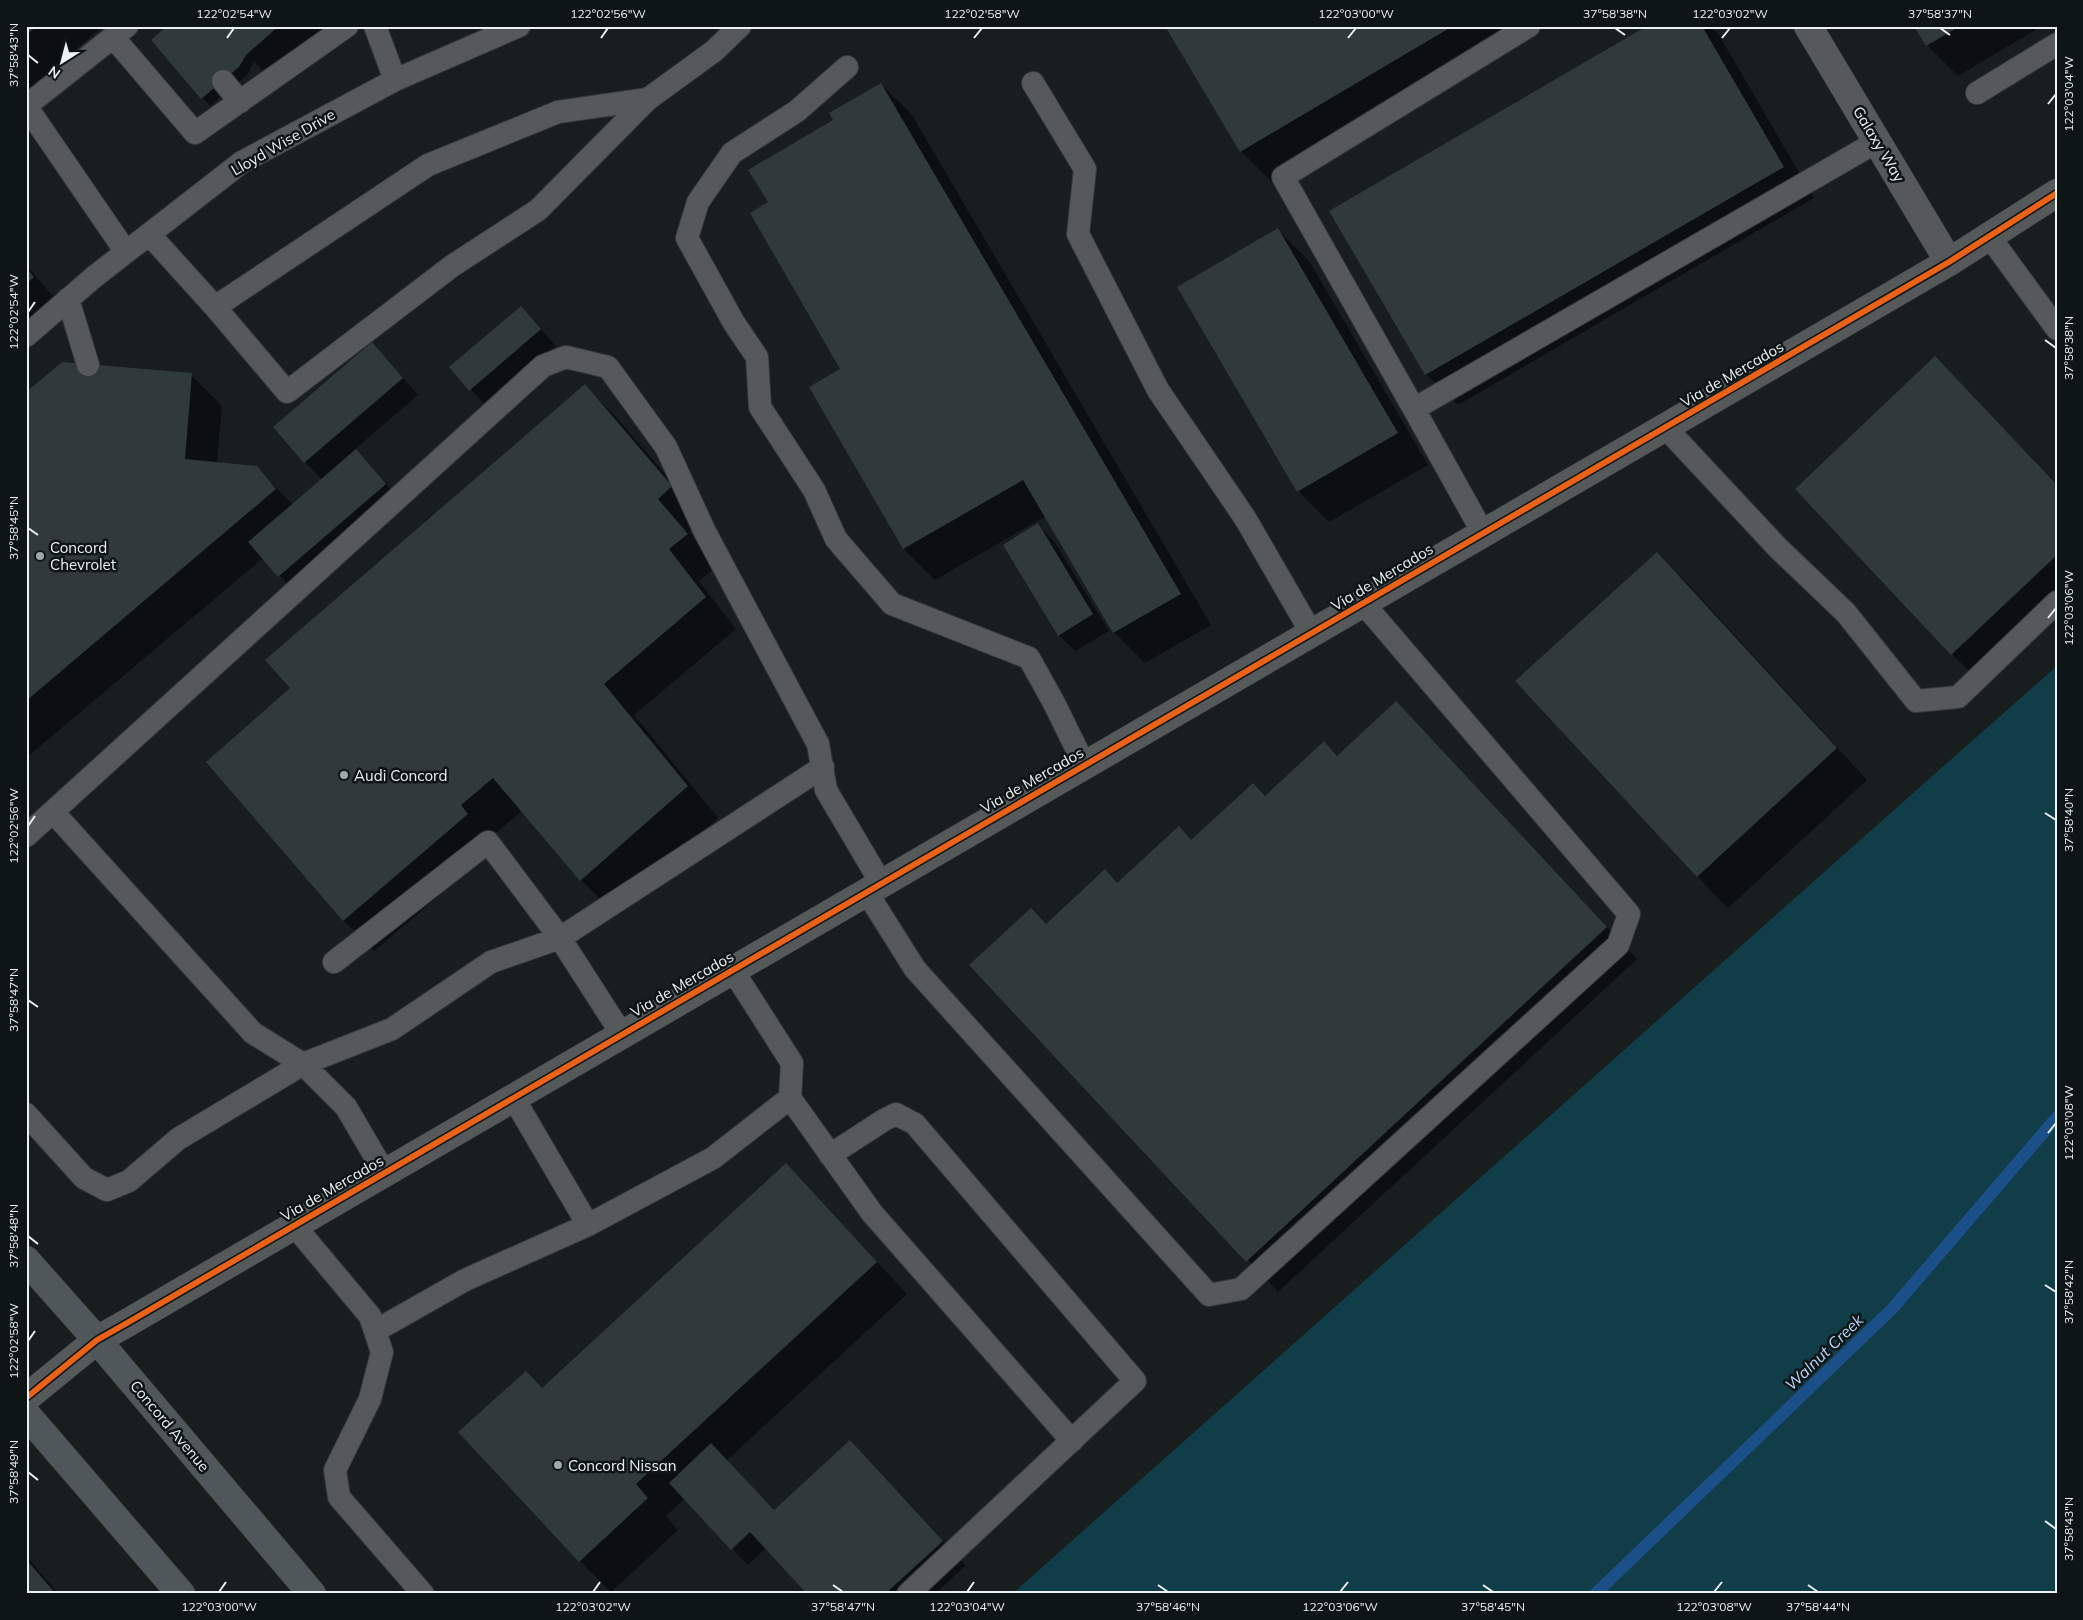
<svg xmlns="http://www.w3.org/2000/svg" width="2083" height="1620" viewBox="0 0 2083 1620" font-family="Mulish,sans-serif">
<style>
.green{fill:#103d47}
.shadow{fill:#0007}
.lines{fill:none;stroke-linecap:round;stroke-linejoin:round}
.stream{stroke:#1c4f88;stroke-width:12}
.building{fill:#303a3b}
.service-casing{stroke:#36393a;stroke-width:24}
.minor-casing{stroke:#36393a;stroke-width:29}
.secondary-casing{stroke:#36393a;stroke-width:29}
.service{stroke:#56595a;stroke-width:22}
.minor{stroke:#56595a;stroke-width:28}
.secondary{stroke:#4f575a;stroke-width:28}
.cycleway-casing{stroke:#0d1517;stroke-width:9}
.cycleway{stroke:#ea6118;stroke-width:6}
.ticks{fill:none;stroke:#ecf1f3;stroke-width:2}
.poi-dot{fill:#a2a7a8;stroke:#0d1517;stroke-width:2}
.labels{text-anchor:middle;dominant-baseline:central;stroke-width:5;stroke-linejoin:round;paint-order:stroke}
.street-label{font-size:15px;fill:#ecf1f3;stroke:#0d1517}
.poi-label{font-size:15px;fill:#ecf1f3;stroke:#0d1517;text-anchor:start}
.water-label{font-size:16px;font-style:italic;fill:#b8d5fa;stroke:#0d1517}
.neatline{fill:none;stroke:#ecf1f3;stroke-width:2}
.ticks-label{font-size:12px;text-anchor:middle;fill:#ecf1f3}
</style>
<rect width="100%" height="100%" fill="#181d1e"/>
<path class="green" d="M2057,666V1594H1012L1930,778Z"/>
<path class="shadow" d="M26,26H103L26,93Z
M169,26H331L270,78L254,61L247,75L210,106L153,40Z
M1166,26H1536L1272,182L1241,151Z
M1650,26H1710L1719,35L1814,198L1458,405L1426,374L1331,211Z
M1916,26H2042L1958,76L1927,45Z
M881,84L912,115L1211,625L1145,663L1114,632L1046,516L935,580L904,549L811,388L842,370L769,203L835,121Z
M1278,230L1309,261L1428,465L1329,522L1298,491L1179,287Z
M26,265L64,309L26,341Z
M521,307L556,346L486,406L451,368Z
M372,343L418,395L354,450L401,500L295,592L263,558L26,758V394L191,375L222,406L217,463L256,467L293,505L322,480L274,427Z
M1935,358L2057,485V615L1983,685L1952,654Z
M585,386L616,417L703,518L689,531L718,566L699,581L736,629L634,715L718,818L612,911L581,880L522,811L491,837L498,846L374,951L343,920L292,688Z
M1038,525L1054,541L1109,631L1075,651L1059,635Z
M1657,553L1688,584L1867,780L1728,908L1698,877L1517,681Z
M1396,702L1637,959L1278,1292L971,965L1046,925L1192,841L1253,784L1266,797L1324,743L1338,757Z
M786,1165L907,1294L727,1460L774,1511L850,1442L966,1565L935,1594H808L766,1548L748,1565L685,1498L666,1516L678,1530L611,1592L580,1561L543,1389Z
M26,1556L59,1594H26Z"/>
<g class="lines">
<path class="stream" d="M1595,1594L1892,1309L2057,1117"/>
</g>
<path class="building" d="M26,26H37L26,35Z
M167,26H279L246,55L239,67L201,99L151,40Z
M1165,26H1453L1240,152Z
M1647,26H1702L1784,167L1425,375L1329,211Z
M1914,26H1960L1926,46Z
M881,83L1181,594L1113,633L1023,480L903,549L809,387L840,369L750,213L768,202L748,170L833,120L829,113Z
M1278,228L1398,433L1297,492L1177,287Z
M26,268L34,277L26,284Z
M521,306L541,329L469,391L449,367Z
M372,342L403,378L304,463L273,427Z
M1935,356L2057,485V555L1951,655L1795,489Z
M62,362L192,373L185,459L257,466L276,489L26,701V392Z
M585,384L672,486L658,499L688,534L669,549L706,597L604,684L688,786L580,881L493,778L461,805L468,814L343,921L206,762L290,688L265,660Z
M356,449L386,484L278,577L248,542Z
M1038,523L1093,614L1058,636L1003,545Z
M1657,552L1837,748L1697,877L1515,681Z
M1396,701L1607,927L1246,1262L969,965L1031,908L1046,924L1105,869L1117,883L1179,826L1191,840L1253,783L1265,796L1324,741L1337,756Z
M786,1163L877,1262L636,1484L648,1498L579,1562L458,1432L526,1371L542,1388Z
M850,1440L943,1541L885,1594H807L750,1532L731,1550L669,1483L711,1443L774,1510Z
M26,1559L56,1594H26Z"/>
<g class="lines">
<g class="service-casing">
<path id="service" d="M375,26L395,80
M113,37L195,133L347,26
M847,67L797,111L732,153L698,202L687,238L734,323L757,357L760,407L814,490L836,539L892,604L1029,658L1054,703L1084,764
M223,81L240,102
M1033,83L1085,169L1078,234L1158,390L1245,518L1312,634
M1977,93L2057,44
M149,234L215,307L287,392L452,266L538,210L648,99L714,51L740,26
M1989,236L2057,329
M126,252L26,106L127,26
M68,299L88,365
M215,307L428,165L558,112L648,99
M26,336L94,277L242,162L395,80L519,26
M1414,409L1283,177L1529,26
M1665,427L1778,548L1846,613L1916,701L1958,697L2057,602
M1483,533L1414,409L1878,141
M53,812L253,1033L303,1064L346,1107L384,1172
M26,836L543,366L566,357L608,367L666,447L705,532L818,744L826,790L881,883
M866,891L915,969L1209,1295L1241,1289L1618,945L1629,914L1363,603
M334,962L488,842L560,938L621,1033
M513,1097L588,1225
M790,1098L872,1213L1072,1441
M26,1114L84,1178L107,1190L129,1181L178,1139L303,1064L392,1029L491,962L560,938L823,767
M830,1155L884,1120L896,1114L915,1124L1135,1381L908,1594
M293,1224L370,1316L382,1352L370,1399L335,1470L339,1497L423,1594
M375,1331L465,1280L588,1225L713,1158L790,1098L792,1063L732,969"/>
</g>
<g class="minor-casing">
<path id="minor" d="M1808,26L1949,262
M26,1398L97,1340L127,1323L1949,262L2057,193"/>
</g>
<g class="secondary-casing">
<path id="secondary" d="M26,1260L97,1340L312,1594
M26,1414L181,1594"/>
</g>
<use href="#service" class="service"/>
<use href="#minor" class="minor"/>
<use href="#secondary" class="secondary"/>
<g class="cycleway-casing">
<path id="cycleway" d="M26,1398L97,1340L127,1323L1949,262L2057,193"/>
</g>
<use href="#cycleway" class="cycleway"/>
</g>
<path class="ticks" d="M1615,28L1625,35M1940,28L1950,35M227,38L234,28M601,38L608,28M974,38L982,28M1348,38L1356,28M1722,38L1730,28M28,55L38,63M2048,104L2056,94M28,312L35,302M2045,340L2056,348M28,528L38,535M2048,618L2056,608M2045,813L2056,820M28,826L35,816M28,1000L38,1007M2048,1133L2056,1123M28,1236L38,1244M2045,1285L2056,1292M28,1341L35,1331M28,1472L38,1480M2045,1521L2056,1529M833,1585L843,1592M1158,1585L1168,1592M1483,1585L1493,1592M1808,1585L1818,1592M219,1592L226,1582M593,1592L600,1582M967,1592L974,1582M1340,1592L1348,1582M1714,1592L1722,1582"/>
<g class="poi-dot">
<circle cx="40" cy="556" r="5"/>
<circle cx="344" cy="775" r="5"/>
<circle cx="558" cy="1465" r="5"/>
</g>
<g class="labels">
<g class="street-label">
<text transform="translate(283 142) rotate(-30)">Lloyd Wise Drive</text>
<text transform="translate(1879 144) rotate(59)">Galaxy Way</text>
<text transform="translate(1732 374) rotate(-30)">Via de Mercados</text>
<text transform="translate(1382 577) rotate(-31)">Via de Mercados</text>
<text transform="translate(1032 780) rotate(-30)">Via de Mercados</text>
<text transform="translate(682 984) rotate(-30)">Via de Mercados</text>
<text transform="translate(332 1188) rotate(-30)">Via de Mercados</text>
<text transform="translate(170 1426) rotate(50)">Concord Avenue</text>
</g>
<g class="poi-label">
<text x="50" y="547">Concord<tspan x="50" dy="17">Chevrolet</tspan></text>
<text x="354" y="775">Audi Concord</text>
<text x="568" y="1465">Concord Nissan</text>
</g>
<g class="water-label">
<text transform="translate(1824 1352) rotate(-44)">Walnut Creek</text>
</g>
</g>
<rect width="2083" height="1620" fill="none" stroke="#0d1517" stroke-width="55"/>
<g transform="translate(62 62) rotate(216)" stroke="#0d1517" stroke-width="4" paint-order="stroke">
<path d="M0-4L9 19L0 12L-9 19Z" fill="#ecf1f3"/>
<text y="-8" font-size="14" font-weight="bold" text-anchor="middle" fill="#ecf1f3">N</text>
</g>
<rect x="28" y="28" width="2028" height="1564" class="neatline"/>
<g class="ticks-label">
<text x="234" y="18">122°02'54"W</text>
<text x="608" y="18">122°02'56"W</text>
<text x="982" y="18">122°02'58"W</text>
<text x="1356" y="18">122°03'00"W</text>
<text x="1615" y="18">37°58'38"N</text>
<text x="1730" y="18">122°03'02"W</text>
<text x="1940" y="18">37°58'37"N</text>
<text transform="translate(14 55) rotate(-90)" y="4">37°58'43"N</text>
<text transform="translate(2069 94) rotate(-90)" y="4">122°03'04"W</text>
<text transform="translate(14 312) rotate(-90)" y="4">122°02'54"W</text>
<text transform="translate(2069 348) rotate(-90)" y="4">37°58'38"N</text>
<text transform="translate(14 528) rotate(-90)" y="4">37°58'45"N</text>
<text transform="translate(2069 608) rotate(-90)" y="4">122°03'06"W</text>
<text transform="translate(2069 820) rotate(-90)" y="4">37°58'40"N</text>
<text transform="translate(14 826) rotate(-90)" y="4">122°02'56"W</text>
<text transform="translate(14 1000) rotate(-90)" y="4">37°58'47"N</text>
<text transform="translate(2069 1123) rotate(-90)" y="4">122°03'08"W</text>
<text transform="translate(14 1236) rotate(-90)" y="4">37°58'48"N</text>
<text transform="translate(2069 1292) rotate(-90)" y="4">37°58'42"N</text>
<text transform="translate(14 1341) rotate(-90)" y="4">122°02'58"W</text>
<text transform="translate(14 1472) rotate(-90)" y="4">37°58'49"N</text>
<text transform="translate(2069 1529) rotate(-90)" y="4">37°58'43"N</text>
<text x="219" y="1611">122°03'00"W</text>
<text x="593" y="1611">122°03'02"W</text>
<text x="843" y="1611">37°58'47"N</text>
<text x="967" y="1611">122°03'04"W</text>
<text x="1168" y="1611">37°58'46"N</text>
<text x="1340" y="1611">122°03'06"W</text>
<text x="1493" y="1611">37°58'45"N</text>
<text x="1714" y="1611">122°03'08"W</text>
<text x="1818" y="1611">37°58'44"N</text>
</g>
</svg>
